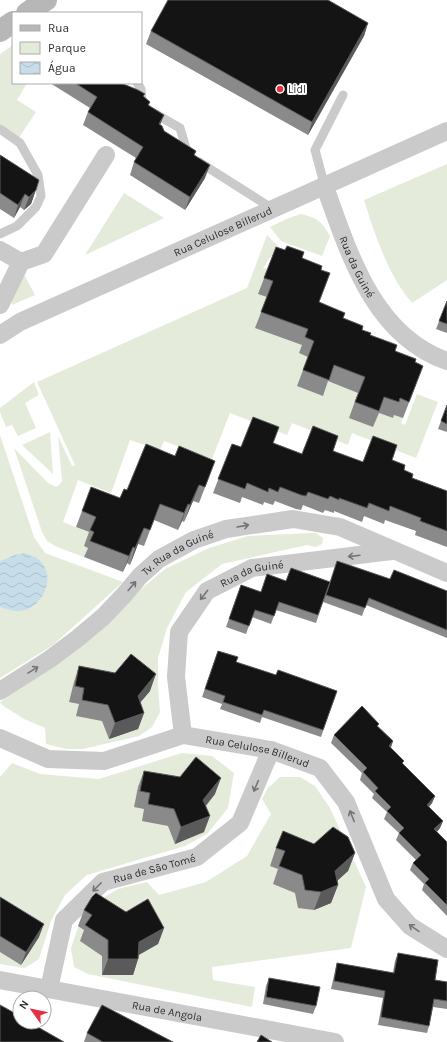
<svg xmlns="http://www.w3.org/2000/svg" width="447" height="1042" viewBox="0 0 447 1042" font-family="Karla,sans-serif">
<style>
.green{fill:#e4ebdb}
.water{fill:url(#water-waves)}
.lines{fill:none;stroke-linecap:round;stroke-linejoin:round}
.lane{stroke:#cacaca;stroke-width:9}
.street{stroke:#cacaca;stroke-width:18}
.secondary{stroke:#b7b7b7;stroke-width:22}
.wall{fill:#8a8a8a}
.shaded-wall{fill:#5a5a5a}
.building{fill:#141414;stroke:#5a5a5a}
.oneway{stroke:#747474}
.poi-dot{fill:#e23145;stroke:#fff;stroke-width:1.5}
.labels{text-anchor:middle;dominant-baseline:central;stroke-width:4;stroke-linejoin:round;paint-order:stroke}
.poi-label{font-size:11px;fill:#2d2d2d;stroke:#fff;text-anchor:start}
.street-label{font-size:11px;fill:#2d2d2d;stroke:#fff}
</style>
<defs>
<pattern id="water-waves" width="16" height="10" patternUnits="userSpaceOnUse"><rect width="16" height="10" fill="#c7deea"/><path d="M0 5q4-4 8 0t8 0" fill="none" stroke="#abbfc9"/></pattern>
</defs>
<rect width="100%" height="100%" fill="#fff"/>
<path class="green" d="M13,45V83H27L17,100L36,112L18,139L0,126V54Z
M447,164V280L412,303C388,275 375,235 364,200Z
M124,193L164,218L85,255Z
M301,214C318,218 322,222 330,236L322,256L281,241L270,227L289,218Z
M267,235L278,246L263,268L267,269V297L301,327L308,357L328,381L360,389L373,427L379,413L393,418L394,414L403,418L401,423L405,425L417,394L438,402L416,458L352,433L348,445L292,423L287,435L230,413L212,459L164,441L160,450L130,440L111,493L78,480L63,522L90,533L88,548L84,557L57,547L47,541L42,532L14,448L48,483L56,487L59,485L62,481L58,436L72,466L75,465L37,382L247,288Z
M25,276L35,295L12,305L11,299L21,277Z
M34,382L39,395L25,403L36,428L18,436L12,425L6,427L0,412V408Z
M50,432L53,474L22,445Z
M0,435L34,537L45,553L123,582L53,645L0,678Z
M311,533H316L323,538L322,544L316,547L307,545L222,564L186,592L167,628L158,658V687L160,712L152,727L139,736L83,749H66L46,744L45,728L24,719L2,705L0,702L59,663L97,633L141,589L165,569L209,548L248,536Z
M182,753L212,756L234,773L228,808L207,834L185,846L87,875L65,895L51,921L39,959L25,968L0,964V777L12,763L40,774L99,779Z
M280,777H300L315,786L330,808L366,887L351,948L212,967L213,980L255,987L252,1007L88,974L74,967L71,948L82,916L96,902L118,889L147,882L159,895L206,882L247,856L271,814L262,799L268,788Z"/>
<path class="water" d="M25,553C29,555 33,556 37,558C58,573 45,607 21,611C14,612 7,609 0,607V561L15,555Z"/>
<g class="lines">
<path class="lane" d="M137,83L141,89L142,100
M152,112L180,128L188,155
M0,129L20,143L38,175L41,196L36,207L17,226L0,234
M199,162L273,209
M325,187L315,150L343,95"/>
<g class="street">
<path id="s1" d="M325,187C349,253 373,335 447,361"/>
<path d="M0,250L21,262"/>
<path d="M0,305L21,262L44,254L106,155"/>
<path id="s2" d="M0,335L20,322L447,131"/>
<path id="s3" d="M0,691L50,659L78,638L103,617L124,595L140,576L159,559L194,540L226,529L293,519L340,527L447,573"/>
<path id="s4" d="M183,735L176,677L179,632L207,591L252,568L392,551"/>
<path id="s5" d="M0,738L48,759L104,761L183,735L271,750L320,768L346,802L386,899L410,926L447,949"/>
<path id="s6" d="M0,980L335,1042"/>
<path id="s7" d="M49,989L64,920L103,882L197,857L240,823L271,750"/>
</g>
<path class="secondary" d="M27,13L46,0
M0,31L13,22"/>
</g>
<path class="wall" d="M368,23L364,36L308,135L146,44L151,31Z
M50,83H121L144,97L164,131L195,155L205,178L185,210L130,175L134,162L136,158L83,125L88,112L90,108Z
M0,155L39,180L31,204L24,210L20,207L14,218L0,209Z
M276,247L302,258L321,270L319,302L343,319L362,330L395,351L415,362L417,382L403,418L394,415L393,418L379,413L373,427L349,418L358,393L328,381L323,396L297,386L308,357L299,353L302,345L255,328L267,297L258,294Z
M447,301V333L436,329Z
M447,405V432L438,429Z
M273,443L302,454L333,451L363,462L392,460L412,478L447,491V547L415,535L416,531L385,520L384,524L364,516L362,522L334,511V513L325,510L323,513L303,505L301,510L296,509L275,501L273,505L264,502L263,505L242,497L240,503L213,493L232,444L241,447Z
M209,477L199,503L193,501L184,522L182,521L178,530L154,520L144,546L138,544L130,565L127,563L123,572L84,557L88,548L84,546L89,532L76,527L82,511L120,498L127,490Z
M390,579L447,591V638L366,605L362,616L323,602L316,623L276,610L271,624L252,617L246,634L226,627L241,585L260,592L286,581L330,582Z
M218,651L236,662L276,675L337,691L321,737L262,717L260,723L220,709L222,704L202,697Z
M79,666L150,691L140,703L144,713L138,729L109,739L102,721L76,716L79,704L69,702L74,682Z
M378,726L393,741L391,748L403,764L435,796L432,803L429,807L443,821L440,828L437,832L447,842V916L422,890L424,884L410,870L413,863L416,860L396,840L399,833L384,819L387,812L372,798L374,794L360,780L362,773L331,743L334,735Z
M144,771L215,794L206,806L204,832L175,844L168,826L142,821L144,809L134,807L138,787Z
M314,844L355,853L348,871L337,881L338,885L331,903L314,910L298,908L295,893L273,884L278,869L270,866L276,848Z
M0,897L39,937L21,965L0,952Z
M84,910L126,912L164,928L158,944L139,955L138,959L133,975H102V956L80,941L84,930L78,926Z
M398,953L435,980L447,982V1009L433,1007L429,1026L427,1033L378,1025L383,998L331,989L335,971L337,963L393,973L395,961Z
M269,978L316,1006L313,1014L263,1004L266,986Z
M87,1033L173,1042H84Z"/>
<path class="shaded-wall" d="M368,23L364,36L308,135L312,122Z
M164,115L159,128V124Z
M210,165L205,178L185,210L190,197Z
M36,190L31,204L24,210L29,197Z
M25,194L20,207L14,218L18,205Z
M199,485L193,501L184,522L190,505Z
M188,504L182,521L178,530L184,513Z
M144,528L138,544L130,565L135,548Z
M133,547L127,563L123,572L129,556Z
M156,674L150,691L132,712L138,696Z
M144,713L138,729L109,739L115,723Z
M393,741L390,749L389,746Z
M221,778L215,794L197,816L203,800Z
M435,796L432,803L424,812L427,805Z
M210,816L204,832L175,844L181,827Z
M443,821L440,828L432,837L434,829Z
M355,853L348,871L328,889L335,871Z
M338,885L331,903L314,910L321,892Z
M44,924L39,937L21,965L26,952Z
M164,928L158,944L133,958L139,942Z
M108,959H138L133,975H102Z"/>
<path class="building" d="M168,0H328L368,23L312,122L151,31Z
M75,83H121L138,90L145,94L143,96L150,102L148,105L164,115L159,124L162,126L164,131L196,151L194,155L210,165L190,197L134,162L143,147L88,112L97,97Z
M0,155L39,180L36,190L29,197L25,194L18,205L0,193Z
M287,246L304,252L302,258L322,266L321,270L330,273L319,302L345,313L343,318L363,326L362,330L371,333L370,335L397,345L395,351L416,359L415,362L423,366L409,402L400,398L399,402L384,397L379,411L355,402L365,377L334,365L329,380L303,370L314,341L305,337L308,329L261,312L273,281L264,278L276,247L285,250Z
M447,301V324L439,321Z
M447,405V424L441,421Z
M253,417L279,427L273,443L302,454L313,426L338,436L333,451L363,462L373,436L397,445L392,460L405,465L404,470L413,474L412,478L447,491V531L420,521L421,518L390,506L389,511L369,503L367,508L339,498V500L330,496L328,499L308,492L306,496L301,495L280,487L278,492L269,488L268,492L247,483L245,489L218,479L232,444L241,447Z
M146,444L175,456L179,446L215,461L205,487L199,485L190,505L188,504L184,513L160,504L150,530L144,528L135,548L133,547L129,556L90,541L94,532L90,530L96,517L82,511L91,487L120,498L124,489L127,490Z
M337,561L390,579L394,570L447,591V630L369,598L365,608L326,595Z
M291,568L330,582L318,615L279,602L274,616L255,610L249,626L229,619L241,585L261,592L267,574L286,581Z
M218,651L238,657L236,662L276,675L278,670L337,691L323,730L264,710L262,715L223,702L225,696L205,689Z
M131,654L156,674L138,696L144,713L115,723L108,705L82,700L84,688L75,686L79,666L115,673Z
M362,706L379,724L377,726L393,741L389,746L404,761L402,763L435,796L427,805L443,821L434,829L447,842V905L425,883L429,879L413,863L421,855L399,833L404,828L387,811L391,807L375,791L378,788L363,772L367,768L334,735Z
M196,757L221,778L203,800L210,816L181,827L174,809L148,804L150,793L140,791L144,771L180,777Z
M333,827L348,837L355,853L335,871L338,885L321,892L305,890L302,875L279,866L285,851L276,848L283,831L314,844Z
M96,893L126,912L148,899L164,928L139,942L138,959H108V940L85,925L92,915L84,910L92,897Z
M0,897L44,924L26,952L0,936Z
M398,953L438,960L435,980L447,982V1001L434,999L429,1026L381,1017L385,991L334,981L337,963L394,973Z
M269,978L320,987L316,1006L266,997Z
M0,1005L20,1016V1022H29L64,1042H0Z
M102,1005L173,1042H103L87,1033Z
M261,1035L272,1042H257Z"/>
<defs><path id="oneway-shaft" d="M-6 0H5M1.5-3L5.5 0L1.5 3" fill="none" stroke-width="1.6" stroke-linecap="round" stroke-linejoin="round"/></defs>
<g class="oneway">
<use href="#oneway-shaft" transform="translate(243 526) rotate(-10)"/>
<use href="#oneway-shaft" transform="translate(354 556) rotate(173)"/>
<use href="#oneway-shaft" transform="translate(132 586) rotate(-50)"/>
<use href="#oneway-shaft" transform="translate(204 595) rotate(128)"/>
<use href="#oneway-shaft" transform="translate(33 670) rotate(-32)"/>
<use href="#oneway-shaft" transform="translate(256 786) rotate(113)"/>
<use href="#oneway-shaft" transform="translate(352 816) rotate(-112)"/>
<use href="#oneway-shaft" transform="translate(97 887) rotate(135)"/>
<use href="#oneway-shaft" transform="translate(414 928) rotate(-145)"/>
</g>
<circle class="poi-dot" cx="280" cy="89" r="4"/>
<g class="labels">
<g class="poi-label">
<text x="288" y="89">Lidl</text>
</g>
<g class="street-label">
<text stroke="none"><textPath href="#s2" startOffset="246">Rua Celulose Billerud</textPath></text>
<text stroke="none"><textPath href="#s1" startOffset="86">Rua da Guiné</textPath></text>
<text stroke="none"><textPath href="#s3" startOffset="227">Tv. Rua da Guiné</textPath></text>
<text stroke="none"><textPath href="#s4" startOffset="202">Rua da Guiné</textPath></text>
<text stroke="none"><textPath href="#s5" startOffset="268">Rua Celulose Billerud</textPath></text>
<text stroke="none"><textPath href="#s7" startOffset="178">Rua de São Tomé</textPath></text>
<text stroke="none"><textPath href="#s6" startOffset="170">Rua de Angola</textPath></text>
</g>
</g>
<rect x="12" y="12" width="130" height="72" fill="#ffffff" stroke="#ababab"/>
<rect x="20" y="25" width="20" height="6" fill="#b7b7b7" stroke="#ababab"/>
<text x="48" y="32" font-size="12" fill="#2d2d2d">Rua</text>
<rect x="20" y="42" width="20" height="12" fill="#e4ebdb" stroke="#ababab"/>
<text x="48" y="52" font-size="12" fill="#2d2d2d">Parque</text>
<rect x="20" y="62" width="20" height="12" fill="url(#water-waves)" stroke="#ababab"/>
<text x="48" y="72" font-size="12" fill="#2d2d2d">Água</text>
<g transform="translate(32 1010) rotate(303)"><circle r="19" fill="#ffffff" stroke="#ababab"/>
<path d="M0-3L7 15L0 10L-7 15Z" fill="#e23145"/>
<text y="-6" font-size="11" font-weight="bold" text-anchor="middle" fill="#2d2d2d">N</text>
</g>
</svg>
